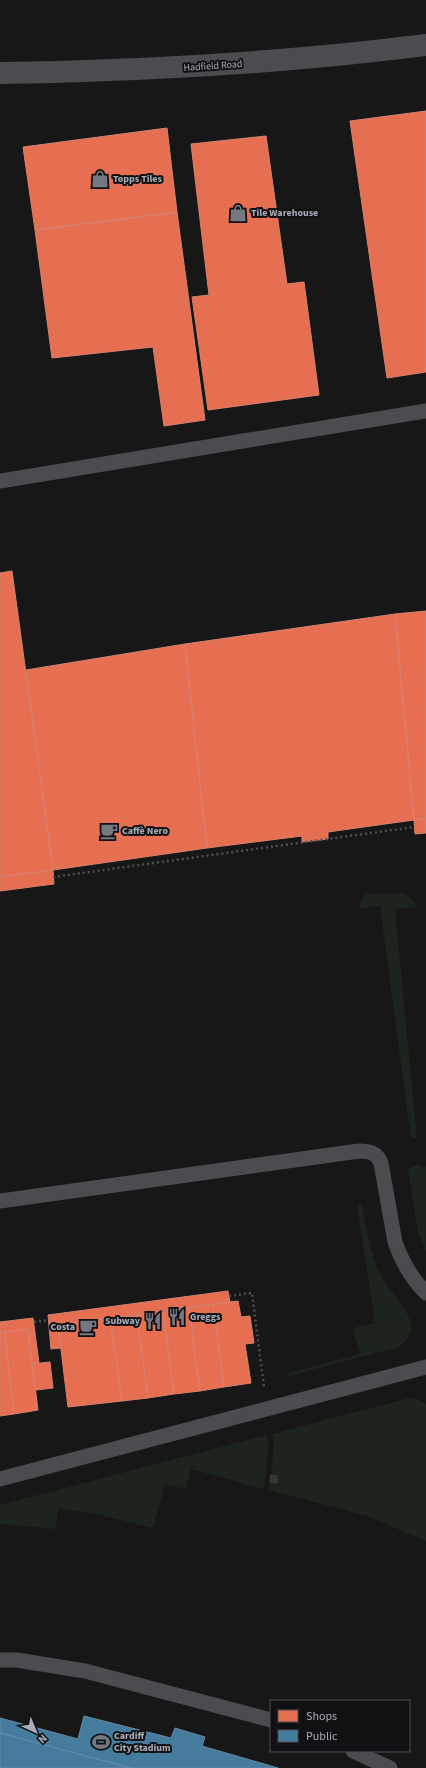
<svg xmlns="http://www.w3.org/2000/svg" width="426" height="1768" viewBox="0 0 426 1768" font-family="'Source Sans 3',sans-serif">
<style>
.green{fill:#1d241e}
.shops{fill:#e76f51;stroke:#d48270}
.public{fill:#457b9d;stroke:#638aa5}
.building{fill:#353536;stroke:#3f4043}
.lines{fill:none;stroke-linecap:round;stroke-linejoin:round}
.path{stroke:#4d4e52;stroke-width:2.5;stroke-dasharray:2 3;stroke-linecap:butt}
.lane{stroke:#4b4c50;stroke-width:15}
.street{stroke:#4b4c50;stroke-width:22}
.labels{text-anchor:middle;dominant-baseline:central;stroke-width:4;stroke-linejoin:round;paint-order:stroke}
.street-label{font-size:10px;fill:#a8adb8;stroke:#111113}
.poi-label{font-size:10px;font-weight:bold;fill:#a8adb8;stroke:#111113;text-anchor:start}
</style>
<rect width="100%" height="100%" fill="#171717"/>
<path class="green" d="M403,893L414,901L416,907L395,909L417,1138H411L380,906L359,908L362,898L367,894Z
M420,1164L421,1168L426,1167V1252L418,1232L408,1169Z
M357,1205H362C367,1229 370,1254 381,1276C389,1291 408,1308 411,1324C412,1334 406,1341 398,1347L289,1376L288,1373L360,1354L353,1328L375,1323Z
M409,1398L417,1399L426,1404V1541L370,1517L269,1490L270,1482L276,1483L277,1476L271,1475L274,1443L272,1434Z
M266,1435L269,1444L264,1489L191,1469L186,1489L165,1484L153,1528L101,1515L58,1508L55,1529L0,1524V1505Z"/>
<path class="shops" d="M426,111V372L387,378L350,121Z
M167,128L177,212L35,230L23,147Z
M266,136L287,284L304,282L319,395L208,410L192,297L209,295L191,144Z
M177,212L205,420L164,426L153,347L52,358L35,230Z
M12,571L53,870L0,877V573Z
M426,611V818L414,820L395,614Z
M395,614L414,820L328,832V839L302,842V836L207,848L185,644Z
M185,644L207,848L53,870L26,670Z
M426,818V833L415,834L414,820Z
M53,870L54,884L0,891V877Z
M228,1291L230,1302L58,1325L61,1348L51,1349L48,1315Z
M238,1301L241,1317L250,1316L254,1343L245,1344L251,1383L224,1387L213,1304Z
M213,1304L224,1387L200,1391L189,1308Z
M189,1308L200,1391L174,1394L163,1312Z
M163,1312L174,1394L148,1398L137,1315Z
M137,1315L148,1398L122,1401L110,1318Z
M33,1318L39,1363L32,1364L28,1329L0,1333V1322Z
M110,1318L122,1401L68,1407L58,1325Z
M28,1329L38,1410L14,1414L5,1332Z
M5,1332L14,1414L0,1416V1333Z
M50,1362L53,1388L36,1390L32,1364Z"/>
<path class="public" d="M84,1716L171,1738L175,1728L205,1737L202,1746L278,1768H131L0,1733V1718L78,1739Z
M0,1733L131,1768H0Z"/>
<path class="building" d="M271,1475L277,1476V1483L270,1482Z"/>
<g class="lines">
<path class="path" d="M53,877L414,827
M229,1296L252,1293L264,1387
M34,1322L49,1320"/>
<path class="lane" d="M0,481L426,411
M0,1201L359,1151C370,1151 377,1153 381,1163L395,1242C402,1262 411,1278 426,1293
M0,1479L426,1367
M0,1660H17L85,1671L271,1720
M353,1751L390,1768"/>
<path class="street" d="M0,73C143,71 284,63 426,45"/>
</g>
<defs>
<g id="shop-bare" transform="scale(1.38)"><path d="M-5-2.5h2.3a2.7 3.5 0 0 1 5.4 0H5L5.5 6h-11ZM-1.5-2.5h3a1.5 2.3 0 0 0-3 0Z" fill="#757880" stroke="#111113" stroke-width="2.5" paint-order="stroke"/></g>
<g id="cafe-bare" transform="scale(1.38)"><path d="M-5.5-4.5H6V0H3Q3 3.5 0 3.5H-2.5Q-5.5 3.5-5.5 0ZM3-3.2v2h1.7v-2ZM-6 4.5H4V6H-6Z" fill="#757880" stroke="#111113" stroke-width="2.5" paint-order="stroke"/></g>
<g id="restaurant-bare" transform="scale(1.38)"><path d="M-5-6h1v4h1v-4h1v4h1v-4h1v5L-1.5 .5V6h-2V.5L-5-1ZM5-6V6H3V1.5H1.5Q1.5-4 5-6Z" fill="#757880" stroke="#111113" stroke-width="2.5" paint-order="stroke"/></g>
<g id="stadium-bare" transform="scale(1.38)"><path d="M0-5a6.5 5 0 1 0 0 10a6.5 5 0 1 0 0-10ZM-3.5-1.8h7v3.6h-7Z" fill="#757880" stroke="#111113" stroke-width="2.5" paint-order="stroke"/></g>
</defs>
<g fill-rule="evenodd">
<use href="#shop-bare" x="100" y="179"/>
<use href="#shop-bare" x="238" y="213"/>
<use href="#cafe-bare" x="109" y="831"/>
<use href="#restaurant-bare" x="177" y="1317"/>
<use href="#restaurant-bare" x="153" y="1321"/>
<use href="#cafe-bare" x="88" y="1327"/>
<use href="#stadium-bare" x="101" y="1742"/>
</g>
<g class="labels">
<g class="street-label">
<text transform="translate(213 66) rotate(-4)">Hadfield Road</text>
</g>
<g class="poi-label">
<text x="113" y="179">Topps Tiles</text>
<text x="251" y="213">Tile Warehouse</text>
<text x="122" y="831">Caffè Nero</text>
<text x="190" y="1317">Greggs</text>
<text x="140" y="1321" text-anchor="end">Subway</text>
<text x="75" y="1327" text-anchor="end">Costa</text>
<text x="114" y="1736">Cardiff<tspan x="114" dy="12">City Stadium</tspan></text>
</g>
</g>
<rect x="270" y="1700" width="140" height="52" fill="#111113" stroke="#4d4f55"/>
<rect x="278" y="1710" width="20" height="12" fill="#e76f51" stroke="#4d4f55"/>
<text x="306" y="1720" font-size="12" fill="#a8adb8">Shops</text>
<rect x="278" y="1730" width="20" height="12" fill="#457b9d" stroke="#4d4f55"/>
<text x="306" y="1740" font-size="12" fill="#a8adb8">Public</text>
<g transform="translate(36 1732) rotate(136)" stroke="#111113" stroke-width="3" paint-order="stroke">
<path d="M0-3L7 15L0 10L-7 15Z" fill="#a8adb8"/>
<text y="-6" font-size="11" font-weight="bold" text-anchor="middle" fill="#a8adb8">N</text>
</g>
</svg>
